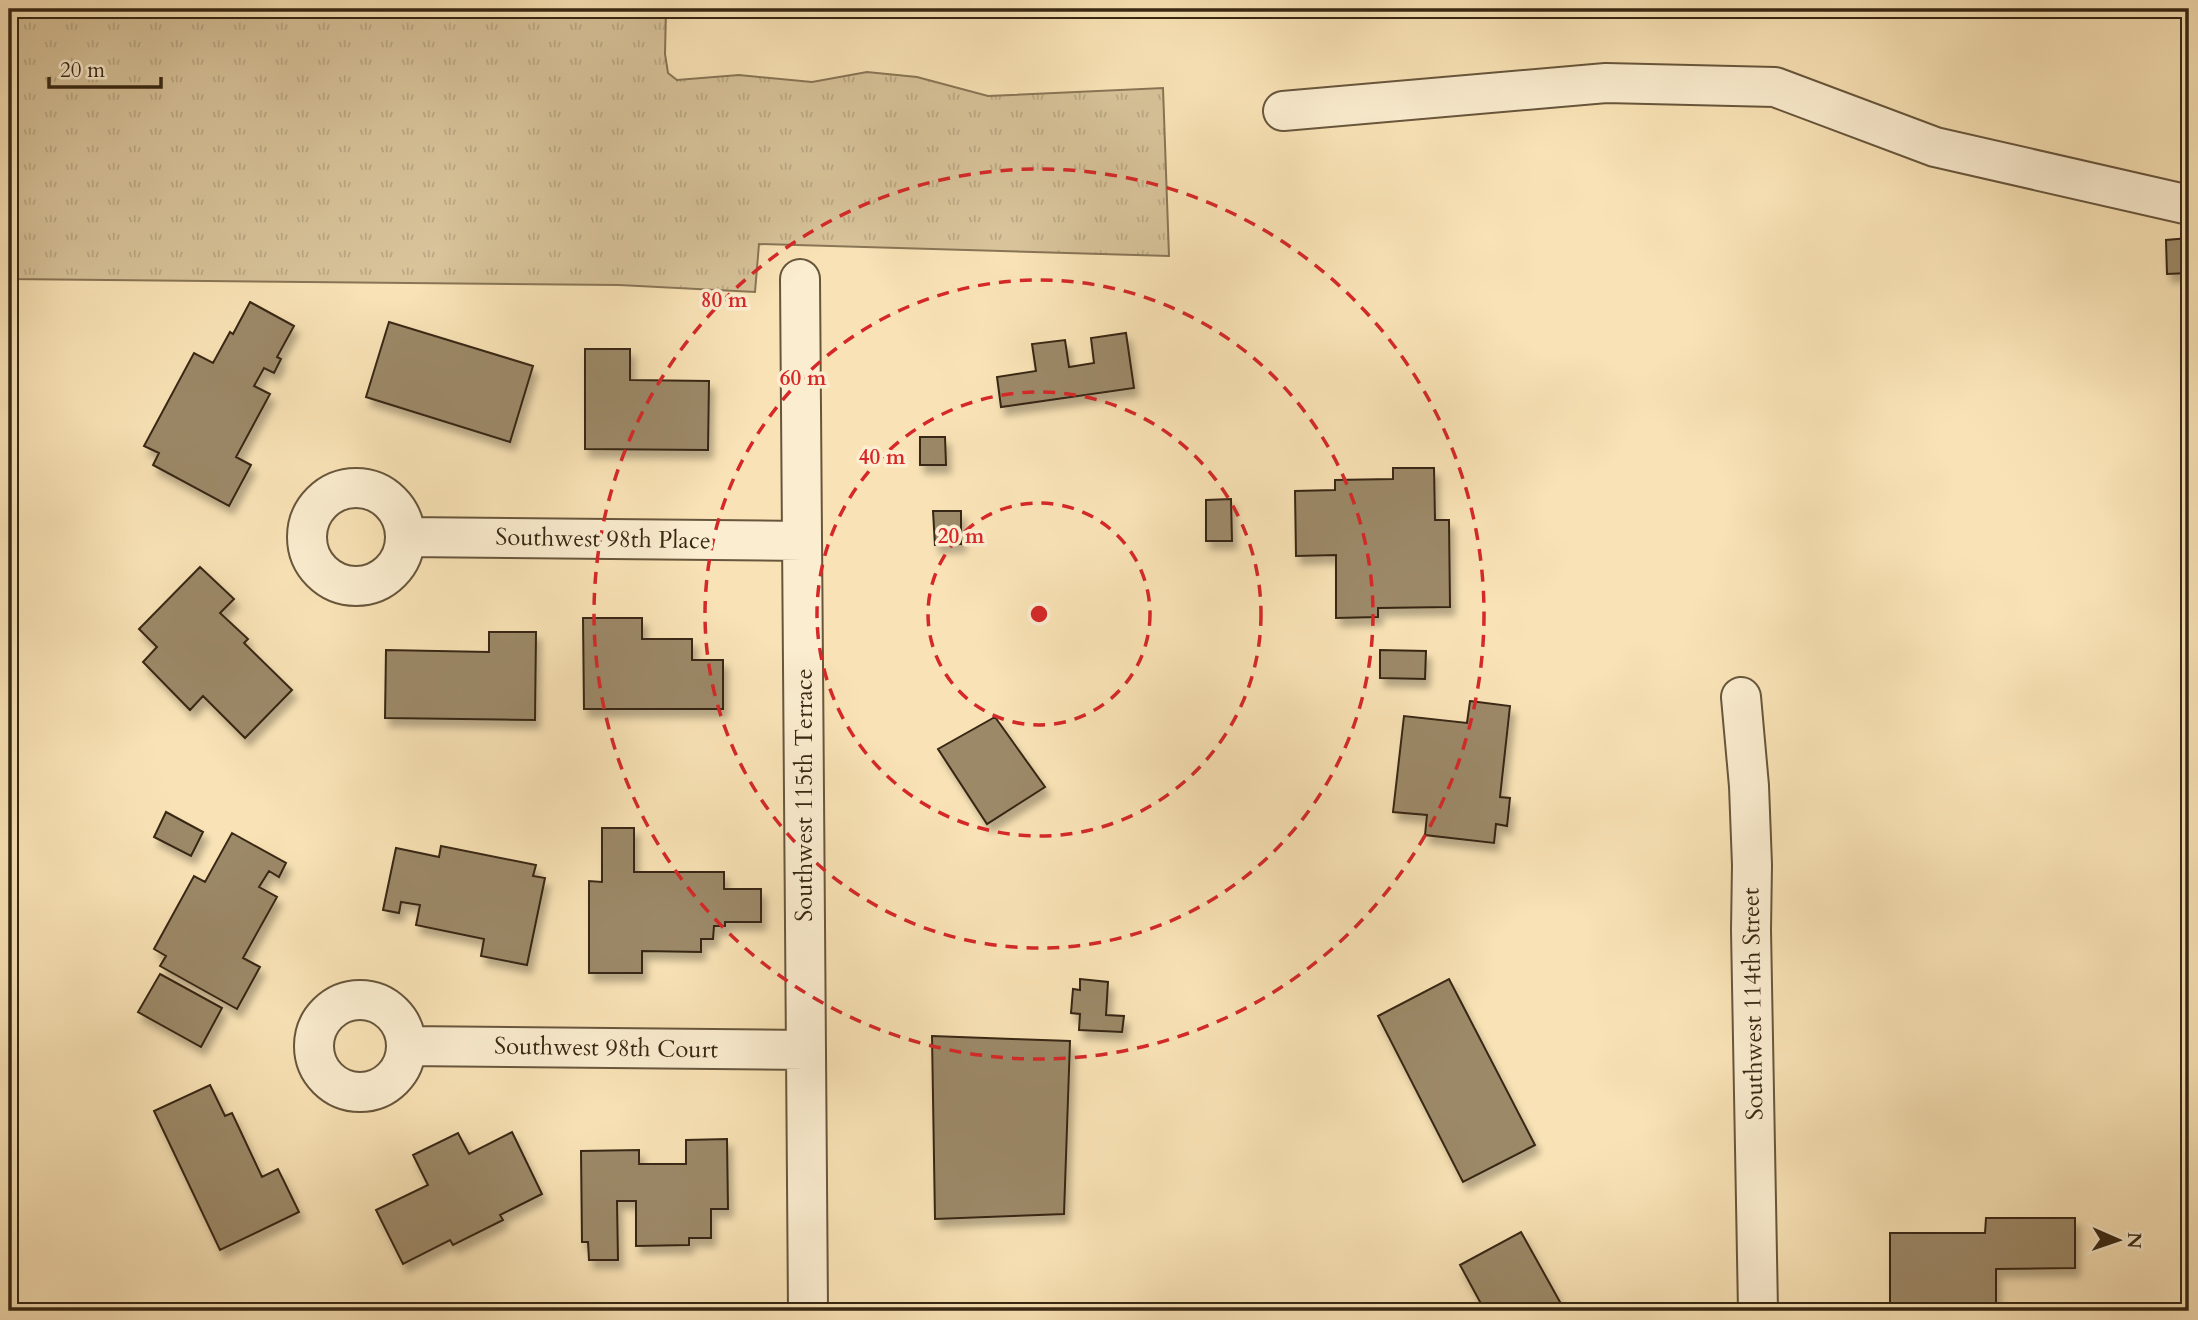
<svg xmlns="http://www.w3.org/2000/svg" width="2198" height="1320" viewBox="0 0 2198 1320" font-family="Cardo,serif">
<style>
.grass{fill:url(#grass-tufts);stroke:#887556;stroke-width:2}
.building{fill:#9c8968;stroke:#372713;stroke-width:2;filter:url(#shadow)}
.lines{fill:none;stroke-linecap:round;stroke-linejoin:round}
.minor-casing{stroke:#68563c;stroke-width:42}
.minor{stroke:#fbedd0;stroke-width:38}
.ring{fill:none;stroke:#d62828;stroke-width:3.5;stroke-dasharray:12 9}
.labels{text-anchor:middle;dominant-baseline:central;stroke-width:7;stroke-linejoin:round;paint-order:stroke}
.street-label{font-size:24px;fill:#372713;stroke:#fbedd0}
.centre{fill:#d62828;stroke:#fbedd0;stroke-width:3.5}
.ring-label{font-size:21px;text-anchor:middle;font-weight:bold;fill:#d62828;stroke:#fbedd0;stroke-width:7;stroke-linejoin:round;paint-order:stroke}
</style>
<defs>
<pattern id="grass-tufts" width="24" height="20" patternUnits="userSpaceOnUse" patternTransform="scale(1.75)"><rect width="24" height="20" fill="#d8c39a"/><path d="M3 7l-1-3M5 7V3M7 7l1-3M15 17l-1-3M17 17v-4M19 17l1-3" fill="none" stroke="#baa884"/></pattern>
<filter id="shadow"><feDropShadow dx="4.5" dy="8" stdDeviation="3.5" flood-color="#0004"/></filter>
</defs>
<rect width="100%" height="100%" fill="#f9e3b6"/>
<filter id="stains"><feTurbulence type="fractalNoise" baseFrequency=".00286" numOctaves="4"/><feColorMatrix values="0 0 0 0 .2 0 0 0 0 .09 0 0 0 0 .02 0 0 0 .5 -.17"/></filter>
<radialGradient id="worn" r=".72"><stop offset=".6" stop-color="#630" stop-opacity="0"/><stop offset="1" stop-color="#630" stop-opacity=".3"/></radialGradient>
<path class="grass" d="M9,9H666L665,54L668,73L677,80L739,75L812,82L867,72L917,77L988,96L1163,88L1169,256L759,244L755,292L619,285L9,279Z"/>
<path class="building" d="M2189,238V273L2167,274L2166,240Z
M250,302L294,326L277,357L281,359L274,373L264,368L254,386L270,394L236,457L251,465L229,506L153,465L159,453L144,446L194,353L213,363L230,332L233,334Z
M389,322L533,366L510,442L366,397Z
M1126,333L1134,388L1001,407L997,377L1036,371L1032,344L1065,340L1069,367L1094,363L1091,338Z
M585,349H630V380L709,381L708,450L585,449Z
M920,437H945L946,465H920Z
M1393,468H1434L1435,520H1449L1450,607L1378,608V617L1336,618V555L1296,556L1295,491L1335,490V480L1393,479Z
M1231,499L1232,541H1206V500Z
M933,511H961V544L935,545Z
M200,567L234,599L220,613L248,639L244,643L292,690L245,738L203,696L190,710L143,662L157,647L139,629Z
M583,618H642V639H692V660H723V709H584Z
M489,632H536L535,720L385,718L386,650L489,652Z
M1380,650L1426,651L1425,679L1380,678Z
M1470,701L1510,706L1500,797L1510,798L1507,826L1496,824L1494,843L1425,835L1427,815L1393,812L1404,716L1467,723Z
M995,717L1045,787L987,824L938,749Z
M166,812L203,832L191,856L154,837Z
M602,828H634V872H724V889H761V922H725V926H714L713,939H701V952L642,951V973H589V881L602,882Z
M232,833L286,863L279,877L269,871L259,887L277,897L243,958L260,967L237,1009L160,966L166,956L154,949L194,876L205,882Z
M441,846L536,865L533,876L545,878L527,965L481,956L484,939L416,925L420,905L401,902L399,913L383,910L396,848L439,857Z
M160,974L222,1008L201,1047L138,1012Z
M1080,979L1108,982L1106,1015L1124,1016L1122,1032L1079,1030L1080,1014L1071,1013L1073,989L1080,990Z
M1449,979L1535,1145L1463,1182L1378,1016Z
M932,1036L1070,1041L1064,1214L935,1219Z
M210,1085L225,1116L232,1113L262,1177L278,1169L299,1212L220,1250L154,1111Z
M512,1132L542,1194L500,1215L503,1220L453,1245L450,1240L403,1264L376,1210L428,1185L413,1155L458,1133L469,1154Z
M727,1139L728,1209H711V1238H689V1245L636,1246V1201H617L618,1260H589L588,1242H582L581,1151L639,1150V1164H686V1140Z
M1986,1218H2075V1268L1996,1269V1311H1890V1233H1985Z
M1521,1232L1565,1311H1485L1460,1265Z
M372,1305H405V1311H372Z"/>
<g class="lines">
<g class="minor-casing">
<path id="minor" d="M1283,111L1606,83L1775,87L1935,147L2189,205
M800,279L808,1311
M307 537a49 49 0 1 1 98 0a49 49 0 1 1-98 0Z
M405,537L802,541
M1741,697L1749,786L1752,865L1751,930L1758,1311
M314 1046a46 46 0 1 1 92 0a46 46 0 1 1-92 0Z
M406,1046L805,1050"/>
</g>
<use href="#minor" class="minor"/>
</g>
<g class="ring">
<circle cx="1039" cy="614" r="111"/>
<circle cx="1039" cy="614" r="222"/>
<circle cx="1039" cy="614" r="334"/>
<circle cx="1039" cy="614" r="445"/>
</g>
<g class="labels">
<g class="street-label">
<text transform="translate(603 539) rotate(1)">Southwest 98th Place</text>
<text transform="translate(804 795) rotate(-90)">Southwest 115th Terrace</text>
<text transform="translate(1753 1004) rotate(-91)">Southwest 114th Street</text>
<text transform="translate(606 1048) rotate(1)">Southwest 98th Court</text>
</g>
</g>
<circle cx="1039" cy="614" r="10" class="centre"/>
<g class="ring-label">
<text x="724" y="307">80 m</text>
<text x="803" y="385">60 m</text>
<text x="882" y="464">40 m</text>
<text x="961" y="543">20 m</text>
</g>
<rect width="2198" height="1320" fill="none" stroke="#f9e3b6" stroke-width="35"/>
<rect x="10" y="10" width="2177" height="1299" fill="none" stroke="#372713" stroke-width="3.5"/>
<rect x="18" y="18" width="2163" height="1285" fill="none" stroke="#372713" stroke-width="2"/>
<g transform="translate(2118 1240) rotate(92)" stroke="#fbedd0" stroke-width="5" paint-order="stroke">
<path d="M0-5L12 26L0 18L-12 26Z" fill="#372713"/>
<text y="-10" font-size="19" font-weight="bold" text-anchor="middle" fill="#372713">N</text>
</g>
<path d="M49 77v10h112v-10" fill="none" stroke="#372713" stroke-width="3.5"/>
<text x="60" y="77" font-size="21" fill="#372713" stroke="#fbedd0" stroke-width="5" paint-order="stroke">20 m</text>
<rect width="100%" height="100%" filter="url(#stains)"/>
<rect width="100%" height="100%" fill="url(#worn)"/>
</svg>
